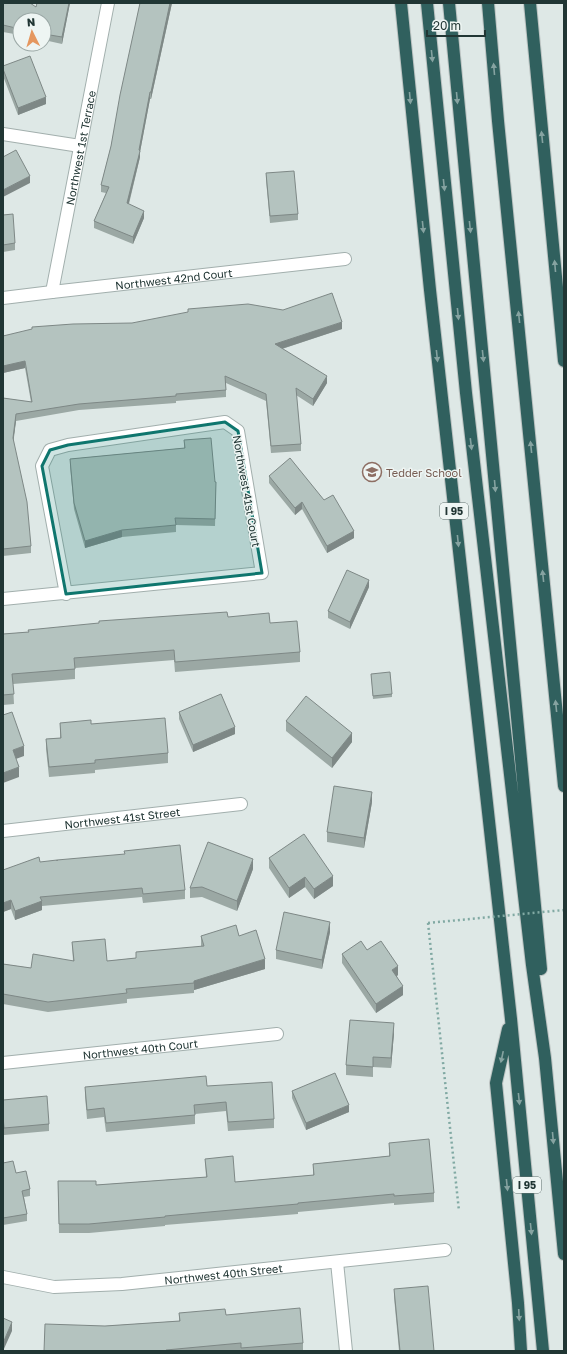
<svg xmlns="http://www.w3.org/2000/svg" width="567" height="1354" viewBox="0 0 567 1354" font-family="'Golos Text',sans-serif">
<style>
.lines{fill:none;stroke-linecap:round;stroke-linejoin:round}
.minor-casing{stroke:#a2afad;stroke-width:14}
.highway-casing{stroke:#bcc3c2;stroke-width:14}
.path{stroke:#81a9a3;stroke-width:2.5;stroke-dasharray:2 3;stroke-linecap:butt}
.minor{stroke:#fff;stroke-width:12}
.highway{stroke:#30605e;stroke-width:12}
.path-bridge{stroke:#81a9a3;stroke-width:2.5;stroke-dasharray:2 3;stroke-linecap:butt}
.wall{fill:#9ba8a4}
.shaded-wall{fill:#7e8886}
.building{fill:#b4c3bf;stroke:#7e8886}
.oneway{fill:#86a3a1}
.marked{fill:#0f766e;fill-opacity:0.2;stroke:#0f766e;stroke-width:3;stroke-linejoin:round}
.labels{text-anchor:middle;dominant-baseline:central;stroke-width:3;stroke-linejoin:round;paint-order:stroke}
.shield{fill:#eef5f3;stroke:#5e6f6d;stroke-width:1}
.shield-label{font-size:10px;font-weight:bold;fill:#213634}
.street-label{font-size:11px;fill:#213634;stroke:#eef5f3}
.education-label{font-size:11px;fill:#785e54;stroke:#eef5f3;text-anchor:start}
</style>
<rect width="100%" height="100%" fill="#dee8e6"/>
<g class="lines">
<g class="minor-casing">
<g id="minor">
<path d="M3,134L80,146"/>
<path id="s1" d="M52,292L108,3"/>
<path id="s2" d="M3,298L52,292L345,259"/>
<path d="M3,599L262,573L238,431L225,422L68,445L50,450L42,466L66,594"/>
<path id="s3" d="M3,831L241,804"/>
<path id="s4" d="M3,1063L277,1034"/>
<path d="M337,1262L346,1351"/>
<path id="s5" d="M3,1277L54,1287L122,1284L445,1250"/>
</g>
</g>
<g class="highway-casing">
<path id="highway" d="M401,3L430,290L511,1019L543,1351
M427,3L466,393L532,965L545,1058L564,1254
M449,3L541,969
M488,3L498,121L564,786
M530,3L564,361
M508,1029L496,1083L518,1303L521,1351"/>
</g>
<path class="path" d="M428,923L459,1211"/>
<use href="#minor" class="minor"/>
<use href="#highway" class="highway"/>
<path class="path-bridge" d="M428,923L564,910"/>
</g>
<path class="wall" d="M3,3L36,7L70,3L62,44L44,40V20H20V35L3,32Z
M140,3H172L151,99H150L140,152V157L129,204L144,218L133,244L94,228V221L106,193L101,192V185L111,146Z
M3,66L46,104L18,115L3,76Z
M266,173L298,214V220L270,223L266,180Z
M3,215L15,243V250L3,252Z
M342,329L282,349L327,383L313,406L296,395L301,444V451L271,453L266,401L226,383V397L176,401V403L79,410L16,421L13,441L31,546V553L3,556V398L31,402L25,368L3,373V336Z
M184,440L215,482L216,489L215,526L176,525V532L122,537L85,548L74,509L70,466V459L184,448Z
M269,476L354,538L327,553L302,509L295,515L269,483Z
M369,587L350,629L328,618V611Z
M228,617L270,623L300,652V662L175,672L174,660L75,668V679L13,684L14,704L3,705V634Z
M371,674L392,694V697L373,699Z
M179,712L235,734L193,752L179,719Z
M286,721L352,742L332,768L286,731Z
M60,723L91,724L168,753V763L95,770V773L49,777L46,749V739L60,738Z
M372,802L364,848L327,842V832Z
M269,858L333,886L314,899L305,887L289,898L269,868Z
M40,862L185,890V899L143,903L142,897L42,906V910L15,920L11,909L3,912Z
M253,869L237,911L202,897L190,898V888Z
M330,932L322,969L276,959V950Z
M201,936H239L265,969L194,990V993L127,999V1003L48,1012L3,1004V964L31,968L73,961L72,942L107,961L136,958V952L201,947Z
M367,950L398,975L397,976L403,995L376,1013L342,963V954Z
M394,1033L391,1068L373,1067V1077L346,1075V1065Z
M207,1086L274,1119V1128L228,1131L226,1111L195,1114V1124L106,1132L104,1117L87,1119L85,1096V1087Z
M292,1091L349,1112L306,1130L292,1098Z
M3,1100L49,1124V1131L4,1135L3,1123Z
M389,1143L434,1193V1202L394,1205V1203L298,1212V1214L165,1225V1226L89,1233H59L58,1181L96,1185L206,1177L205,1159L235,1182L313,1175V1164L389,1156Z
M3,1163L16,1173L30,1189V1196L24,1197L27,1214V1221L3,1225Z
M394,1289L434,1351H399L394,1297Z
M179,1313L226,1315L303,1343V1351H44L105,1326L179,1321Z"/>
<path class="shaded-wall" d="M69,3H70L62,44V37Z
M170,3H172L151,99V92Z
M150,92V99L140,152V157L127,210V203L139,150Z
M46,97V104L18,115V108Z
M30,176V183L3,197V190Z
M144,211V218L133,244V237Z
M342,322V329L275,351V344Z
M25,361V368L3,373V366Z
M327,376V383L313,406V399Z
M16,414V421L13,445V438Z
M302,502V509L295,515V508Z
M122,530V537L85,548V541Z
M354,531V538L327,553V546Z
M369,580V587L350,629V622Z
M235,727V734L193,752V745Z
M352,733V742L332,768V758Z
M24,746V756L13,760V750Z
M19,767V777L3,783V773Z
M372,792V802L364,848V838Z
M253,859V869L237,911V901Z
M333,876V886L314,899V889Z
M305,877V887L289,898V888Z
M11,900V909L3,912V903Z
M42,901V910L15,920V911Z
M330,922V932L322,969V960Z
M265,959V969L194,990V981Z
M398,966V975L392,979V970Z
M403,986V995L376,1013V1004Z
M394,1023V1033L391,1068V1058Z
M349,1105V1112L306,1130V1123Z
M12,1322V1331L3,1351V1343Z"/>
<path class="building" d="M3,3H30L36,7L37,3H69L62,37L44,34V20H20V29L3,25Z
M140,3H170L151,92H150L139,150L140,151L127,203L144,211L133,237L94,221L109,187L101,185L111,146L120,95Z
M30,56L46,97L18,108L3,69V66Z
M16,150L30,176L3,190V157Z
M294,171L298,214L270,216L266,173Z
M13,214L15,243L3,245V215Z
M332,293L342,322L275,344L327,376L313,399L296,388L301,444L271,446L266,394L225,376L226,390L176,394V396L79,404L16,414L13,438L27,502L31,546L3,549V398L32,402L25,361L3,366V336L32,329V327L73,324L132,323L188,312V309L248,304L283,310Z
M211,438L215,482H216L215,519L175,518L176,525L122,530L85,541L74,503L70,459L185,448L184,440Z
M290,458L324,500L333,495L354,531L327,546L302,502L295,508L269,476Z
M347,570L369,580L350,622L328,611Z
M227,612L228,617L269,613L270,623L297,621L300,652L175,662L174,650L74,658L75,669L12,674L14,694L3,695V634L29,632L28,630L99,623V621Z
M390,672L392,694L373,696L371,674Z
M221,694L235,727L193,745L179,712Z
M306,696L352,733L332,758L286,721Z
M12,712L24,746L13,750L19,767L3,773V715Z
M165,718L168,753L95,760V763L49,767L46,739L61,738L60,723L91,720V724Z
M334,786L372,792L364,838L327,832Z
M304,834L333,876L314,889L305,877L289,888L269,858Z
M208,842L253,859L237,901L202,887L190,888Z
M180,845L185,890L143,894L142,888L40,897L42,901L15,911L11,900L3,903V870L39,857L40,862L57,860V861V860L125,854L124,851Z
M284,912L330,922L322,960L276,950Z
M236,925L239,936L256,930L265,959L194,981V983L126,989L127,993L48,1002L3,994V964L31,968L33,954L74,961L72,942L105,939L107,961L136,958V952L204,946L201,936Z
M361,941L367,950L381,941L398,966L392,970L403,986L376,1004L342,954Z
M350,1020L394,1023L391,1058L373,1057V1067L346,1065Z
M335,1073L349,1105L306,1123L292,1091Z
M206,1076L207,1086L272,1082L274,1119L228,1122L226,1102L194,1105L195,1115L106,1123L104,1108L87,1110L85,1087Z
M47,1096L49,1124L4,1128L3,1116V1100Z
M429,1139L434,1193L394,1196V1194L298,1203V1204L165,1216V1217L89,1224H59L58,1181H96V1185L207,1177L205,1159L233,1156L235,1182L314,1175L313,1164L390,1156L389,1143Z
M13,1161L16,1173L26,1171L30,1189L22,1191L27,1214L3,1218V1163Z
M428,1286L434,1351H400L394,1289Z
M300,1308L303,1343L241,1348V1343L166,1350V1351H44L45,1324L105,1326L180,1321L179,1313L225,1309L226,1315Z
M3,1318L12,1322L3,1343Z"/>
<defs><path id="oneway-solid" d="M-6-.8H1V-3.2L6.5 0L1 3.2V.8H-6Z"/></defs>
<g class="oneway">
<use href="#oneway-solid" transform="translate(432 56) rotate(84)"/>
<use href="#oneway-solid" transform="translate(494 69) rotate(-95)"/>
<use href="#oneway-solid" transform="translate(410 98) rotate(85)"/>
<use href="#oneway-solid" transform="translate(457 98) rotate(85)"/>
<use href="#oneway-solid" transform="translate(542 137) rotate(-96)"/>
<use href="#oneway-solid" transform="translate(444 185) rotate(84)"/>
<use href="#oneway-solid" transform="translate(423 227) rotate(84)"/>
<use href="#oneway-solid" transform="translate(470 227) rotate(84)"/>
<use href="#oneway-solid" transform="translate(555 266) rotate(-95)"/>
<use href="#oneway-solid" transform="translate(458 314) rotate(84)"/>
<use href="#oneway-solid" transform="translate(519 317) rotate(-96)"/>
<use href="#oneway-solid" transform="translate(437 356) rotate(84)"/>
<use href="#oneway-solid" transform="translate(483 356) rotate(84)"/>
<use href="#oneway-solid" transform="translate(471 444) rotate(83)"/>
<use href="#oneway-solid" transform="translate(531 447) rotate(-96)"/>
<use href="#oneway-solid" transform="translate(495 486) rotate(85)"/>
<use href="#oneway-solid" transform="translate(458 541) rotate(84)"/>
<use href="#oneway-solid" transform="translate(543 576) rotate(-96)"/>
<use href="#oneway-solid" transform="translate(556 706) rotate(-96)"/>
<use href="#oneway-solid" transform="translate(502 1057) rotate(102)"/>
<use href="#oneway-solid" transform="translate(519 1099) rotate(84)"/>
<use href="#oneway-solid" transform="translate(553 1138) rotate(85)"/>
<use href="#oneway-solid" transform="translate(507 1185) rotate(84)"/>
<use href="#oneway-solid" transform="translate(531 1229) rotate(84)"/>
<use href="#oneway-solid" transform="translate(519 1315) rotate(87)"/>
</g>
<path class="marked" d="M225,422L238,431L262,573L66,594L42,466L50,450L68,445Z"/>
<defs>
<g id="school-ring" transform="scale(1)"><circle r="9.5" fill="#eef5f3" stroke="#8d6e63" stroke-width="1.5"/><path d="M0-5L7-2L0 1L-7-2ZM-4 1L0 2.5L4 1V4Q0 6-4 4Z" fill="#8d6e63"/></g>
</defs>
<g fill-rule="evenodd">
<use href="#school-ring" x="372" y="472"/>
</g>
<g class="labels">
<g class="shield">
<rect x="440" y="503" width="28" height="16" rx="3"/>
<rect x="513" y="1177" width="28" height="16" rx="3"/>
</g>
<g class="shield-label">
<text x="454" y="511">I 95</text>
<text x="527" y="1185">I 95</text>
</g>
<g class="street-label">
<text stroke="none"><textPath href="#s1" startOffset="147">Northwest 1st Terrace</textPath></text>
<text stroke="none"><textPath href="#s2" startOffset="172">Northwest 42nd Court</textPath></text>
<text transform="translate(247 491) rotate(80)">Northwest 41st Court</text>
<text stroke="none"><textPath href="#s3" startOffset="120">Northwest 41st Street</textPath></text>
<text stroke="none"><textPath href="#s4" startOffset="138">Northwest 40th Court</textPath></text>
<text stroke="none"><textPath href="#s5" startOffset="222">Northwest 40th Street</textPath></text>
</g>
<g class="education-label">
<text x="386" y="472">Tedder School</text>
</g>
</g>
<rect width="567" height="1354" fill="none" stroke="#213634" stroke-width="8"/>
<g transform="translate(32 32) rotate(355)"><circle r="19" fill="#eef5f3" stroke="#9ca9a7"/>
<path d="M0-3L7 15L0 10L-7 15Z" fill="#e5975f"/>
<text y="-6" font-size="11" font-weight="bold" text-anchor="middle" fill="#213634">N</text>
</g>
<path d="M427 30v6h58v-6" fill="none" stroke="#213634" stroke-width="2"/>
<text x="433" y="30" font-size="12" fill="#213634" stroke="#eef5f3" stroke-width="3" paint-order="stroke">20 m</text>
</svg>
